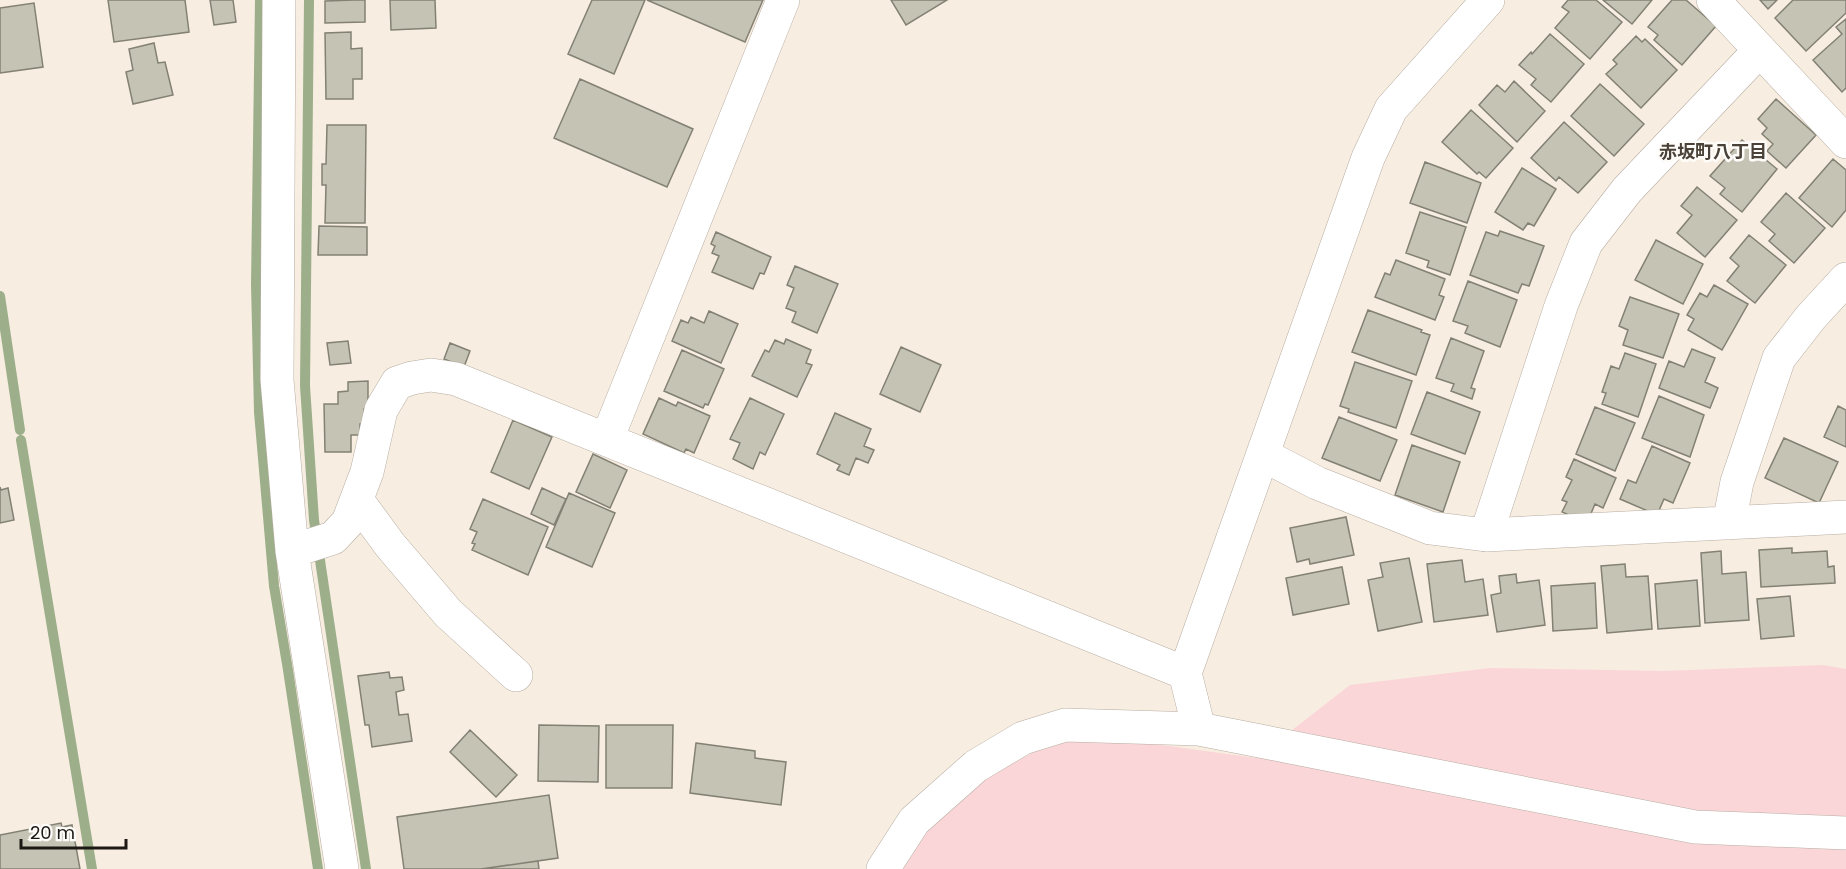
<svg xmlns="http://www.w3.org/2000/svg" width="1846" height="869" viewBox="0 0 1846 869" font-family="Poppins,'Noto Sans JP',sans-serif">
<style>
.green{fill:#fbd6d8}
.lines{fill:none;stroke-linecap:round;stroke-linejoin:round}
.stream{stroke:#9caf8a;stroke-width:10}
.building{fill:#c4c3b4;stroke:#828173;stroke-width:1.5}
.minor-casing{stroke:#b7ada2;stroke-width:34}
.minor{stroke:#fff;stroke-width:33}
.labels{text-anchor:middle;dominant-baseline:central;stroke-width:5;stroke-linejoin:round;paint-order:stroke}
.neighbourhood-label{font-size:18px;font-weight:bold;fill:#4a4238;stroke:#fefcf9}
</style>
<rect width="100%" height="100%" fill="#f8ede1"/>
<path class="green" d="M1823,665L1846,669V869H895L950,802L1009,765L1059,739H1119L1256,758L1350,685L1490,668L1664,671Z"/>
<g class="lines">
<path class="stream" d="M260,0L256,284L259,412L274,586L288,670L318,869
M309,0L305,386L314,520L366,869
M0,296L20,430
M21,440L92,869"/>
</g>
<path class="building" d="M108,0H185L189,32L114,42Z
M210,0H233L236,22L214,25Z
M354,0H365V22L325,23V1Z
M390,0H435L436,28L391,30Z
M592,0H645L614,74L568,54Z
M647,0H763L745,42Z
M891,0H947L906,25Z
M1568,0H1596L1622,22L1590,59L1555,28L1569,12L1562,7Z
M1603,0H1652L1632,24Z
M1672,0H1686L1716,26L1682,65L1654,40L1658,35L1648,27Z
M1760,0H1777L1768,9Z
M1793,0H1846V13L1806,51L1775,18Z
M34,3L43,67L0,73V8Z
M1846,19V88L1842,92L1813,60L1842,34L1836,27Z
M351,32V49L362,48V79H353V99H326L325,33Z
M1550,34L1584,64L1551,102L1531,85L1536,79L1519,65L1531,52L1532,54Z
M1636,36L1642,42L1645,39L1677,70L1641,108L1606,74L1617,64L1613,60Z
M154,43L158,63L165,62L173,95L133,104L126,72L133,70L129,49Z
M580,79L693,129L667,187L554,138Z
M1514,81L1545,111L1517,142L1479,105L1497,85L1505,92Z
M1600,84L1644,124L1614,156L1571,116Z
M1776,99L1816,135L1786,168L1767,151L1773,144L1762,134L1767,128L1758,119Z
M1471,110L1513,148L1486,178L1479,172L1477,174L1442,142Z
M1564,122L1607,162L1578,193L1559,177L1556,181L1531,158Z
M327,125H366L365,223H325L326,185H322V164H326Z
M1742,140L1777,169L1742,212L1720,194L1725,188L1710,176Z
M1833,159L1846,170V210L1832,227L1799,198Z
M1425,162L1481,183L1467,223L1410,203Z
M1522,168L1556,189L1534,226L1528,223L1523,230L1495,212Z
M1697,187L1737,220L1705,257L1677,233L1692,215L1681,206Z
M1786,193L1825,228L1794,263L1769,241L1775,234L1761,222Z
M1420,212L1466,227L1450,275L1427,267L1429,261L1406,253Z
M319,226L367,227V255H318Z
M1500,231L1544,246L1529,286L1522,284L1518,293L1470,275L1486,232L1498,236Z
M716,232L771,257L764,274L760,273L753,289L712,272L719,256L712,253L715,246L711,244Z
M1749,235L1786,265L1755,303L1727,281L1739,266L1730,258Z
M1656,240L1703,264L1683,304L1635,280Z
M1396,260L1445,279L1439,295L1444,297L1435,320L1375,297L1385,273L1390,275Z
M795,266L838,284L817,333L792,322L796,312L786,308L794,288L787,285Z
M1468,281L1517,300L1500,347L1465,333L1468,326L1453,321Z
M1714,285L1748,304L1722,350L1688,330L1694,319L1687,315L1700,293L1707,297Z
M1630,297L1679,314L1663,358L1623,345L1628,330L1619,326Z
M1368,310L1422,330L1421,332L1430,335L1416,375L1352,352Z
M709,311L738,324L721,363L672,341L681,320L688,323L691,317L704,323Z
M1451,338L1484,351L1471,388L1475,389L1472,399L1451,391L1454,384L1436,378Z
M786,339L811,350L806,363L812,365L797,397L752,376L765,350L769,352L775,340L784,344Z
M348,341L351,363L330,365L327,343Z
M450,343L470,351L464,367L444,359Z
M901,347L941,365L920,412L880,394Z
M1692,349L1715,358L1705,382L1718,388L1710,408L1659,388L1669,361L1684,367Z
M682,350L724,369L708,405L705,404L703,408L664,391Z
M1625,353L1656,364L1638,417L1602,404L1606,393L1602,392L1611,366L1619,369Z
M1355,362L1412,381L1396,428L1348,412L1349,409L1340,406Z
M368,381V409H364V424H360V435H351V452H325L324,404H338V392L348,391V382Z
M1427,392L1480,412L1465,454L1411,434Z
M1659,396L1704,415L1690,457L1642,438Z
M659,398L676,406L678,402L710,416L694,453L686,449L684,453L643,434Z
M750,398L784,414L765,455L760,452L753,469L733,459L740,443L730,439Z
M1838,406L1846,410V447L1824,437Z
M1595,407L1635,423L1615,471L1576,454Z
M835,413L871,429L864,446L874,450L868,463L856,458L849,475L837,470L840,465L817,454Z
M1339,417L1397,440L1380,481L1322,458Z
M513,420L552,437L529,489L491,472Z
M1784,438L1838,462L1819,503L1765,478Z
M1412,445L1460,462L1443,512L1395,495Z
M1652,446L1690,463L1673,503L1664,499L1657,515L1620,499L1628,480L1636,483Z
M593,454L627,470L610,508L576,492Z
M1574,459L1616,478L1603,508L1595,504L1587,523L1562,512L1567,502L1562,500L1572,480L1566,477Z
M0,487L1,490L8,488L14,520L0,523Z
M542,488L566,499L554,525L531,514Z
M569,493L615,513L592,567L546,547Z
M483,499L548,527L528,575L472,550L475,544L472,543L477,532L470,529Z
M1346,517L1354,555L1310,564L1309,559L1297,562L1290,528Z
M1792,548V553L1827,551L1828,567L1834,566L1835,583L1761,587L1759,550Z
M1721,551L1722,574L1746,572L1749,620L1705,623L1701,553Z
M1409,558L1422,622L1378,631L1368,580L1383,577L1380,563Z
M1462,560L1465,582L1483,579L1488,615L1434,622L1427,564Z
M1625,564L1626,577L1648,576L1652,629L1607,633L1601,566Z
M1342,567L1349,604L1293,615L1286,578Z
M1516,574L1517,583L1539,580L1545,625L1497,632L1491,595L1501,593L1499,576Z
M1697,580L1700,626L1658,629L1655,584Z
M1595,583L1597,628L1553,631L1551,586Z
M1790,596L1794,636L1761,639L1757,599Z
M389,672L390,678L402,677L404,690L396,692L399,715L408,714L412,741L372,747L369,725H365L358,676Z
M539,725L599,726L598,782L538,781Z
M606,725H673L672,788H606Z
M470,730L517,775L496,797L450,752Z
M696,743L755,751V758L786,762L781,805L690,793Z
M549,795L558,858L481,869H404L397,817Z
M61,823L62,827L72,825L80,869H0V835Z
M538,861L539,869H481Z"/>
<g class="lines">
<g class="minor-casing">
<path id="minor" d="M279,0L277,380L292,551L342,869
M1713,0L1846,142
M607,439L783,0
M1263,455L1317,483L1430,528L1486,535L1846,517
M357,500L390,545L448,613L516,675
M1729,523L1737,482L1779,358L1811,317L1846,279
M1486,535L1561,306L1586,243L1627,190L1760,50
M292,551L333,538L348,522L367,472L381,410L397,383L412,378L431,375L456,379L1185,673
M1199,729L1185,673L1368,158L1391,109L1488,0
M883,869L914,821L976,766L1023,738L1065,725L1199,729L1695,827L1846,833"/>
</g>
<use href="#minor" class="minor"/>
</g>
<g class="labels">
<g class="neighbourhood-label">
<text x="1713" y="151">赤坂町八丁目</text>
</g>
</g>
<path d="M21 839v9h105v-9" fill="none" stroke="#1c1814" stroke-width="3"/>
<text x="30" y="839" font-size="18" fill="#1c1814" stroke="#fefcf9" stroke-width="4.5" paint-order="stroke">20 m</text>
</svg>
